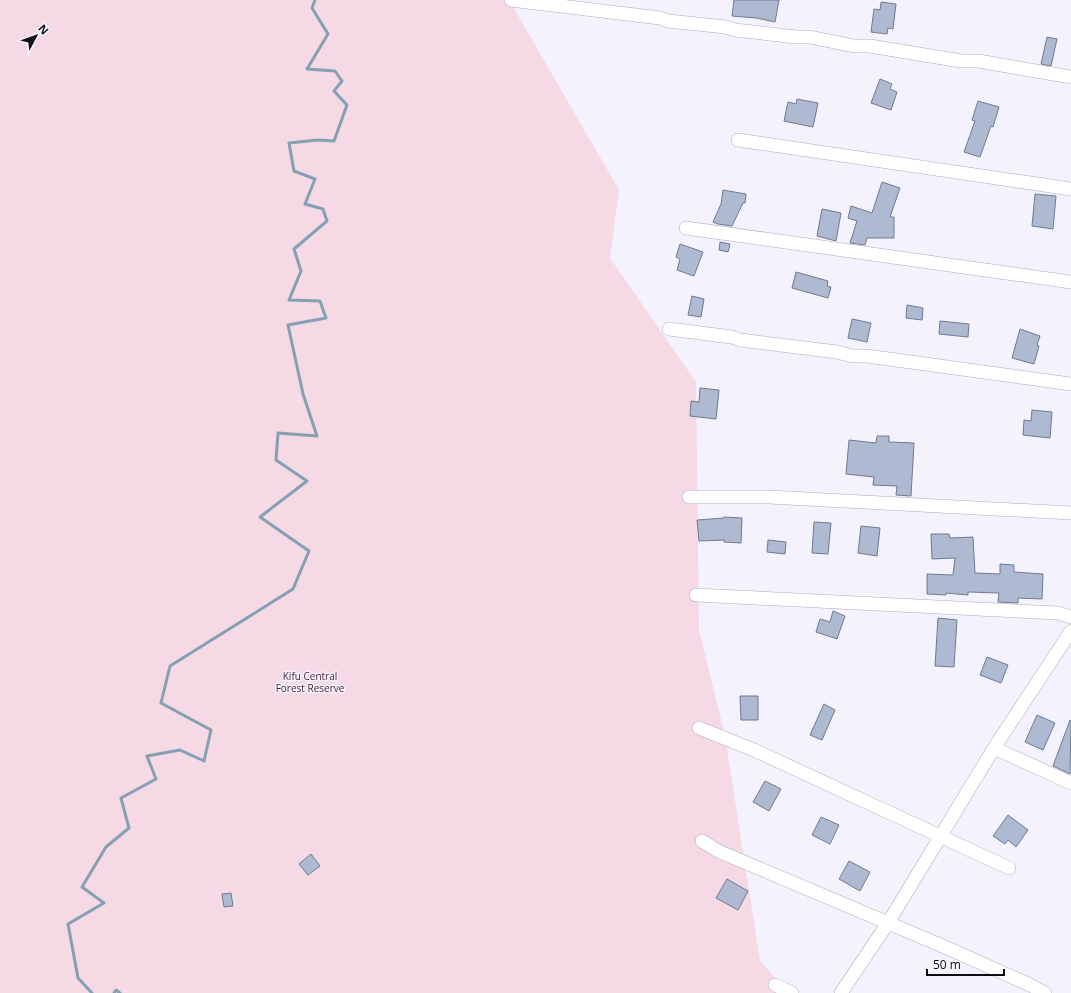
<svg xmlns="http://www.w3.org/2000/svg" width="1071" height="993" viewBox="0 0 1071 993" font-family="'Open Sans',sans-serif">
<style>
.green{fill:#f5d9e5}
.lines{fill:none;stroke-linecap:round;stroke-linejoin:round}
.stream{stroke:#85a0b3;stroke-width:3}
.building{fill:#aeb9d2;stroke:#707a91}
.minor-casing{stroke:#afabc4;stroke-width:14}
.minor{stroke:#fff;stroke-width:13}
.labels{text-anchor:middle;dominant-baseline:central;stroke-width:3;stroke-linejoin:round;paint-order:stroke}
.park-label{font-size:10px;fill:#491e35;stroke:#f3f2fd}
</style>
<rect width="100%" height="100%" fill="#f3f2fd"/>
<path class="green" d="M0,0H509L619,190L610,258L696,382L699,630L725,736L760,961L779,982L798,993H0Z"/>
<g class="lines">
<path class="stream" d="M92,993L78,978L68,924L104,903L82,887L106,847L129,828L121,798L156,779L147,756L180,750L204,761L211,730L161,703L170,666L293,589L309,551L260,517L307,481L276,460L278,433L317,436L303,394L288,325L326,318L320,301L289,300L301,271L294,249L327,221L323,209L305,204L315,179L294,171L289,143L318,140L334,141L347,105L334,91L342,81L335,71L307,69L328,34L312,8L315,0
M114,993L116,990L120,993"/>
</g>
<path class="building" d="M734,0H779L775,22L756,18L732,16Z
M881,2L896,4L893,29L888,28L887,34L871,32L874,9L880,10Z
M1047,37L1057,39L1051,66L1041,64Z
M880,79L892,84L890,89L897,92L891,110L871,103Z
M797,99L818,103L813,127L784,121L788,102L796,104Z
M978,101L999,107L993,127L991,126L980,157L964,152L975,121L972,120Z
M882,182L900,188L890,217H894V238H867L865,245L850,243L857,221L848,218L851,206L872,213Z
M723,190L746,194L745,203H743L732,226L718,224L713,222L721,204Z
M1035,194L1056,196L1053,229L1032,226Z
M822,209L841,213L836,241L817,236Z
M720,242L730,244L728,252L719,250Z
M680,244L703,252L694,276L677,270L680,259L676,257Z
M796,272L828,281L827,286L831,287L828,298L792,288Z
M692,296L704,299L701,317L688,315Z
M907,305L923,308L922,320L906,318Z
M852,319L871,323L867,342L848,338Z
M940,321L969,324L968,337L939,334Z
M1020,329L1040,336L1037,345L1039,346L1034,364L1012,358Z
M700,388L719,390L716,419L690,416L691,401L699,402Z
M1032,410L1052,412L1050,438L1023,435L1024,420L1031,421Z
M877,436H889V442L914,443L911,496L896,495L897,486L873,485L874,477L846,474L849,440L876,443Z
M724,517L742,518L741,543L724,542V540L699,541L697,520L724,518Z
M814,522L831,523L828,554L812,553Z
M861,526L880,528L877,556L858,553Z
M931,534H949L950,538L973,537L975,573L1000,574V564L1014,565V572L1043,574L1042,599L1018,598V603L998,602L999,593L968,592V595L946,593V595L927,594V574L953,575L955,558L932,559Z
M768,540L786,542L785,554L767,552Z
M833,611L845,616L837,639L816,632L820,619L830,622Z
M938,618L957,620L954,667L935,666Z
M987,657L1008,665L1001,683L980,675Z
M740,696H758V720H741Z
M824,704L835,710L822,740L810,735Z
M1037,715L1055,723L1043,750L1025,742Z
M1070,720L1071,721L1070,774L1053,766Z
M765,781L781,789L769,811L753,802Z
M1008,815L1028,830L1016,847L1008,840L1005,844L993,836Z
M821,817L839,825L830,844L812,835Z
M311,854L320,866L308,875L299,864Z
M849,861L870,872L860,891L839,879Z
M727,879L748,891L738,910L716,898Z
M231,893L233,906L224,907L222,894Z"/>
<g class="lines">
<g class="minor-casing">
<path id="minor" d="M511,0L660,18L668,21L726,27L735,30L796,37H810L854,46H870L961,61H978L1071,77
M738,140L1071,189
M686,228L1071,282
M669,329L732,337L740,340L837,352L852,356H867L1071,384
M689,497H769L1071,513
M696,595L1058,613L1071,617
M699,728L754,750L1009,868
M994,748L1071,783
M702,841L718,851L945,947L1028,984L1045,993
M775,985L792,993
M841,993L888,923L994,748L1071,631"/>
</g>
<use href="#minor" class="minor"/>
</g>
<g class="labels">
<g class="park-label">
<text x="310" y="676">Kifu Central<tspan x="310" dy="12">Forest Reserve</tspan></text>
</g>
</g>
<g transform="translate(36 36) rotate(49)" stroke="#f3f2fd" stroke-width="3" paint-order="stroke">
<path d="M0-3L7 15L0 10L-7 15Z" fill="#0d0b13"/>
<text y="-6" font-size="11" font-weight="bold" text-anchor="middle" fill="#0d0b13">N</text>
</g>
<path d="M927 969v6h77v-6" fill="none" stroke="#0d0b13" stroke-width="2"/>
<text x="933" y="969" font-size="12" fill="#0d0b13" stroke="#f3f2fd" stroke-width="3" paint-order="stroke">50 m</text>
</svg>
